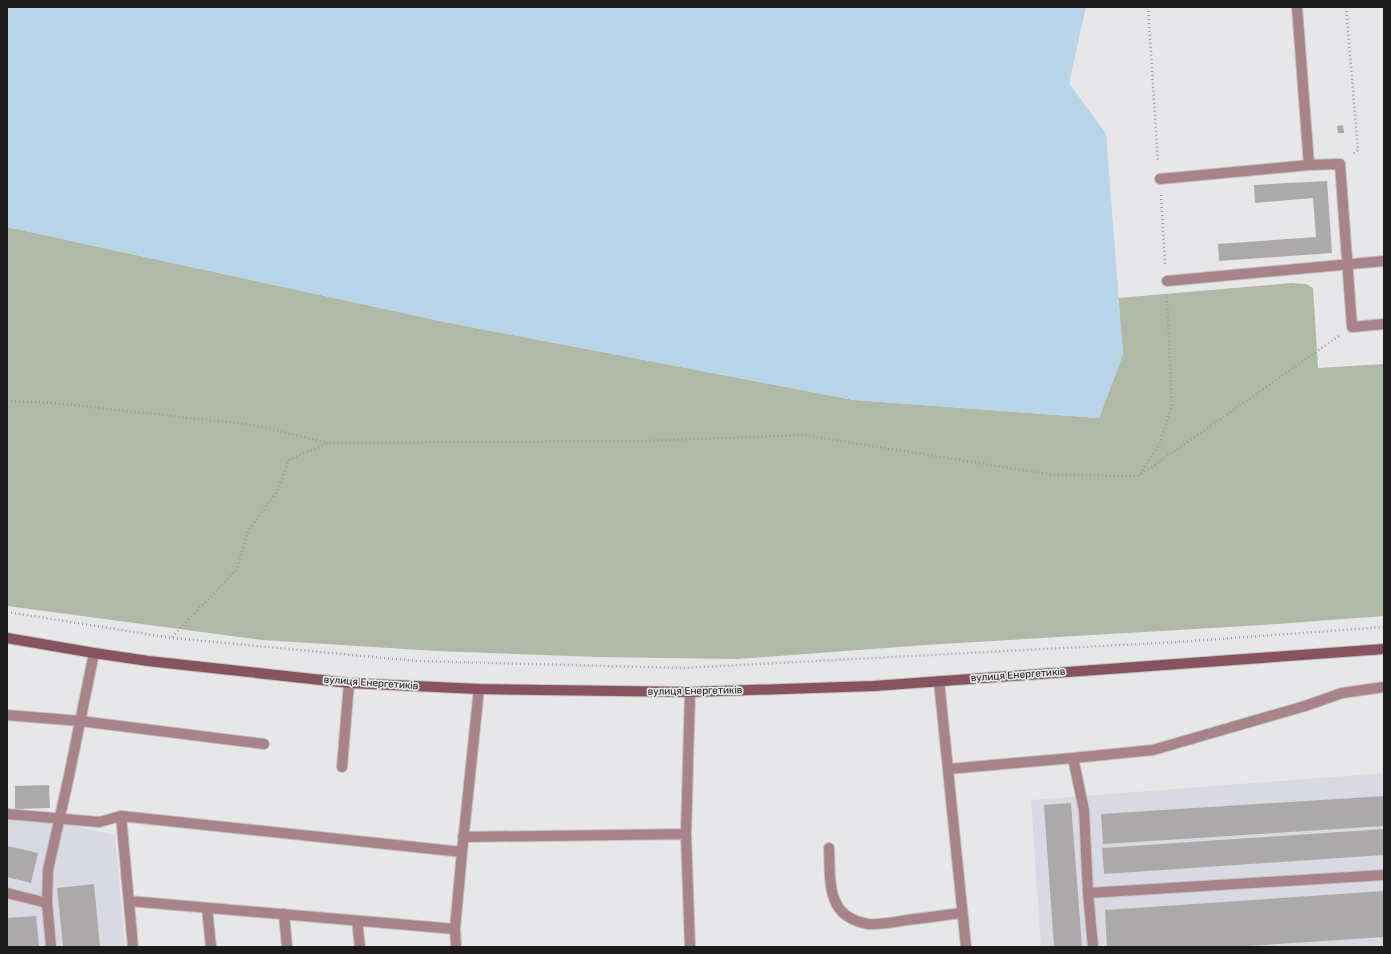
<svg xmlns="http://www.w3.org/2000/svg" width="1391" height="954" viewBox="0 0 1391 954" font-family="Rubik,sans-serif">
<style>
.built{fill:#d9d9e3}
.green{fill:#afb9a5}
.water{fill:#b7d4e8}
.building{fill:#aca9ab}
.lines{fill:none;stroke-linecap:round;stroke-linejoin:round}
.service-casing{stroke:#c2c2c4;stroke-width:12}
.secondary-casing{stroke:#c2c2c4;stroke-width:12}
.path{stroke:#9a9a9c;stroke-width:2.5;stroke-dasharray:1 3;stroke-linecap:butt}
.service{stroke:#a88389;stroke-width:10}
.secondary{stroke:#86535e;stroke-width:10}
.labels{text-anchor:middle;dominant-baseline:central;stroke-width:3.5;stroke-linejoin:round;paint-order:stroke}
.street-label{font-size:10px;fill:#1b1b1c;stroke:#e7e7e9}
</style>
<rect width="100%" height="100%" fill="#e7e7e9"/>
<path class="built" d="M1384,773V947H1041L1031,800Z
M7,810L115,835L125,947H7Z"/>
<path class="green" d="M7,227L445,322L854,400L1099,418L1123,354L1118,298L1292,283L1306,284L1313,288L1318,368L1384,364V616L1263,625L925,645L737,659L598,657L437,651L262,640L7,606Z"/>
<path class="water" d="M7,7H1086L1069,83L1106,134L1123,354L1099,418L854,400L445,322L7,227Z"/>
<path class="building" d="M1343,125L1344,133H1338L1337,126Z
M1327,181L1332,253L1219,261L1218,244L1316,237L1313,198L1255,203L1254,185Z
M49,785L50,808L15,809V786Z
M1384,796V826L1103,844L1101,814Z
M1071,803L1082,947H1054L1044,805Z
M1384,829V855L1104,874L1102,848Z
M7,846L38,853L31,883L7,877Z
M94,884L100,947H63L57,888Z
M1384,891V937L1233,947H1107L1105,910Z
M36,916L39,947H7V918Z"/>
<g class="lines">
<g class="service-casing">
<path id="service" d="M1297,7L1309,165
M1160,179L1309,165L1340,164L1352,327L1384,324
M1167,281L1384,261
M939,681L966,947
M690,692L686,834L690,947
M7,715L80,721L264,744
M1073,758L1084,810L1088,893L1093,947
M342,767L349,683
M948,769L1073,758L1153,750L1305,706L1342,693L1384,687
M7,814L99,822L121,816L462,852
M121,816L133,947
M463,837L686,834
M829,848C830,866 828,889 837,905C843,916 856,922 868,924C881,925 895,922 907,920C926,918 944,915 962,913
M7,893L47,903L48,870L69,776L94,653
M1088,893L1384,875
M129,901L455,929
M47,903L51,947
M207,908L211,947
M284,914L287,947
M357,921L360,947
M456,947L455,929L462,852L479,689"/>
</g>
<g class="secondary-casing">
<path id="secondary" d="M7,638L94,653L148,661L349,683L479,689L690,692L874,686L1384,649"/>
</g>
<path class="path" d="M1148,7L1158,162
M1346,7L1358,150L1353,154
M1161,195L1165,264
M7,401L55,403L254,425L328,443
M1140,474L1160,443L1172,404L1167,297
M7,612L172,638L416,661L683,668L1178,642L1384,627
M172,637L237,569L248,531L276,493L290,459L329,443L643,441L803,435L1054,475L1139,476L1339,336"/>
<use href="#service" class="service"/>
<use href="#secondary" class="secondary"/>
</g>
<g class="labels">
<g class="street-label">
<text transform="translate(1018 675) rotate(-4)">вулиця Енергетиків</text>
<text transform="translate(371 683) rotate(4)">вулиця Енергетиків</text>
<text transform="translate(695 691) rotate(-1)">вулиця Енергетиків</text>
</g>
</g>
<rect width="1391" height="954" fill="none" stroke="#1b1b1c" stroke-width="16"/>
</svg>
